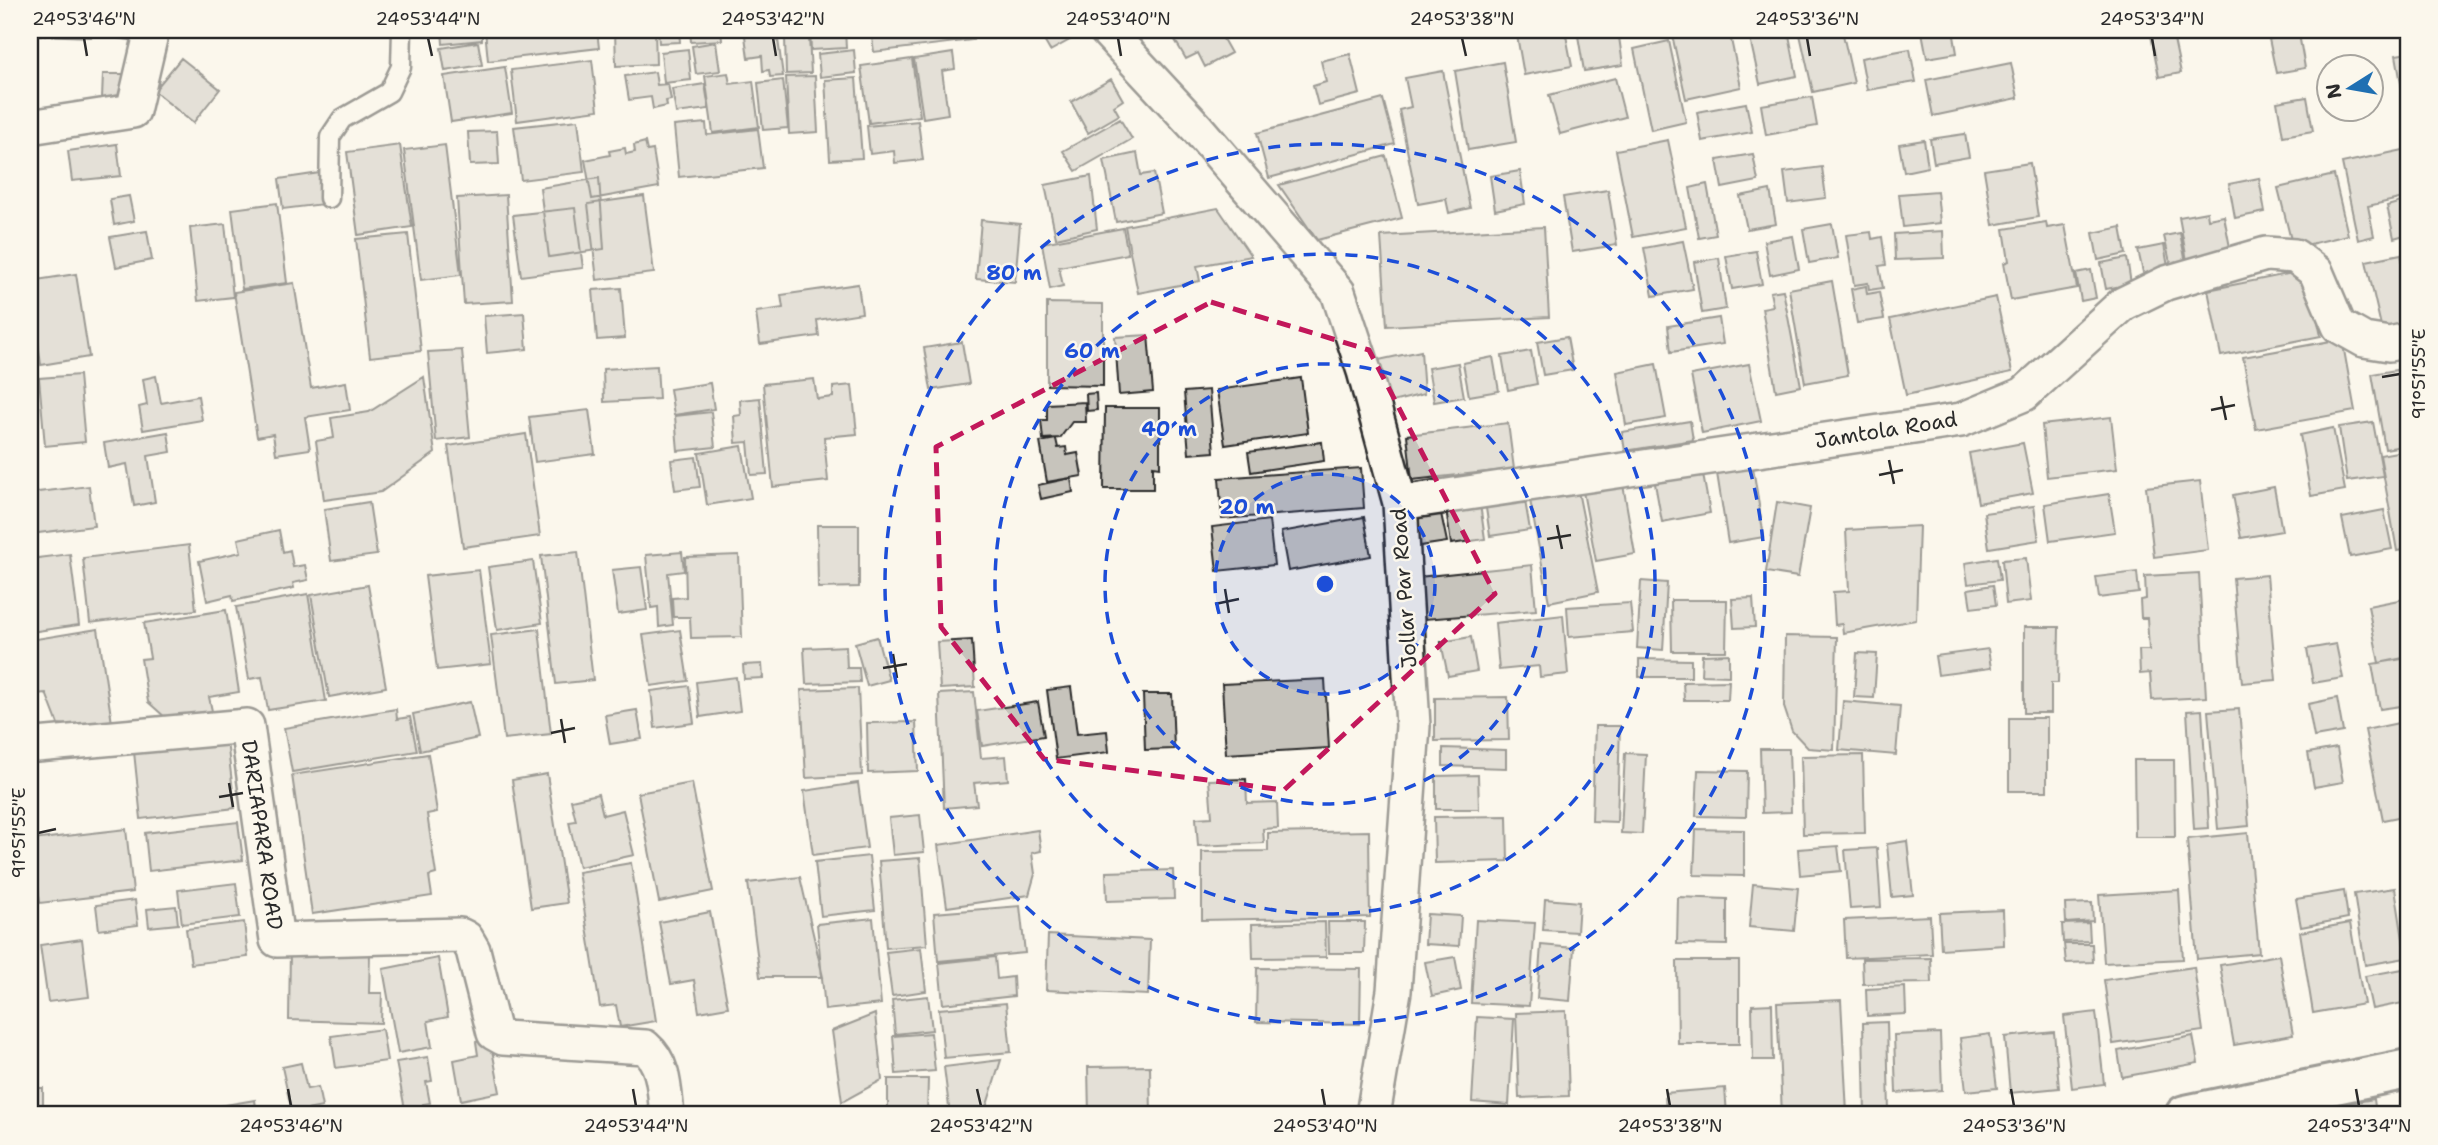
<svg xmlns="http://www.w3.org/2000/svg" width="2438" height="1145" viewBox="0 0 2438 1145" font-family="'Shantell Sans',sans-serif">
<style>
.building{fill:#c7c4bc;stroke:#2b2b2b;stroke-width:2}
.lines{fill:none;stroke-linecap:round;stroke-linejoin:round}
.lane-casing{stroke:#2b2b2b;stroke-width:23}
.street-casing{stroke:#2b2b2b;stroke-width:38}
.secondary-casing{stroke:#2b2b2b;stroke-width:44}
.lane{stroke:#fbf7ec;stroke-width:18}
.street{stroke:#fbf7ec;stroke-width:33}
.secondary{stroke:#fbf7ec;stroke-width:38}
.marked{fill:none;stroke:#c2185b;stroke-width:5;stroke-dasharray:14 9;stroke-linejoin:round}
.ticks{fill:none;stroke:#2b2b2b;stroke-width:2.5}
.ring{fill:none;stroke:#1d4ed8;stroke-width:3.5;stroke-dasharray:12 9}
.labels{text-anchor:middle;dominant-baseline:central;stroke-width:5;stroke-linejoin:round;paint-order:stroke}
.street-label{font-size:21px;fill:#2b2b2b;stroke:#fbf7ec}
.centre{fill:#1d4ed8;stroke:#fbf7ec;stroke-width:3.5}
.ring-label{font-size:21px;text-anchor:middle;font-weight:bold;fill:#1d4ed8;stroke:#fbf7ec;stroke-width:5;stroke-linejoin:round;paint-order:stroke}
.neatline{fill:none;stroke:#2b2b2b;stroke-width:2.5}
.ticks-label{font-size:18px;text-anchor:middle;fill:#2b2b2b}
</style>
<rect width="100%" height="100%" fill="#fbf7ec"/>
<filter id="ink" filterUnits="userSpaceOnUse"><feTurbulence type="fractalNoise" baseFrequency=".0143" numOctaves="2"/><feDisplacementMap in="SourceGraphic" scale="14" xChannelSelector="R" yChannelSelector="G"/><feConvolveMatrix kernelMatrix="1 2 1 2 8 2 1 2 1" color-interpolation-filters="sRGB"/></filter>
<g filter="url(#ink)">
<path class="building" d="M30,30H34L33,107H30Z
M40,30H91V37L40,35Z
M98,30H139L137,41L97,35Z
M442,30H482V40L443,44Z
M485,30H597L599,48L488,61Z
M615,30H655L656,64L616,66Z
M658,30H679L680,42L659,43Z
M690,30H721L722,40L691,42Z
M810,30H845L846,48L811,50Z
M871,30H972L973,40L874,52Z
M1038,30H1072L1075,37L1050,51Z
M1182,30H1218L1231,53L1205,67L1198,53L1186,59L1172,35Z
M1516,30H1565L1572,66L1524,75Z
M1577,30H1618L1623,65L1584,71Z
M1671,30H1729L1741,87L1686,99Z
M1748,30H1788L1797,76L1760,84Z
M1799,30H1842L1854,83L1813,92Z
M1937,30H1953L1957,53L1927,58L1922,32Z
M2150,30H2172L2181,73L2159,77Z
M777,32L783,76L770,77L769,70L763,71L762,56L748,58L745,36Z
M2299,34L2305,68L2276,73L2269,39Z
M809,37L811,73L786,74L785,38Z
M1669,41L1686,122L1651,130L1634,49Z
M478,42L482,65L445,71L441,48Z
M716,42L720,71L696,74L692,46Z
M688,49L691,80L664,83L661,52Z
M1910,49L1916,82L1867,90L1861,58Z
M854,50L856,73L820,77L818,54Z
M953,53L955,69L942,71L948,114L923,118L914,59Z
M2408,53V88L2402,89L2396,55Z
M1350,54L1360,94L1318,105L1313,86L1326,82L1321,61Z
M181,58L220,89L193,123L154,91Z
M912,59L920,116L869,123L861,66Z
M592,60L598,110L517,121L511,70Z
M1503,62L1516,142L1468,150L1455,71Z
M2011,63L2018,98L1933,116L1926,80Z
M505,67L512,113L451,122L444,76Z
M1443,71L1470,208L1449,213L1446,199L1418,204L1399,110L1411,107L1405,78Z
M655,72L657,85L668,84L671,100L666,101L667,106L653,109L651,97L629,100L625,76Z
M728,73L730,84L753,81L759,127L713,133L705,76Z
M103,74H128V99L102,98Z
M815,76L818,132L789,134L786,77Z
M856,78L862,158L830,160L825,80Z
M1615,78L1625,117L1560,134L1549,95Z
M1111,79L1123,100L1114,106L1119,115L1088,133L1071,102Z
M783,80L788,128L763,130L758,83Z
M705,84L709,109L676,113L672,89Z
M1812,97L1817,126L1766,135L1761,105Z
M2307,97L2313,131L2283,136L2277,102Z
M1383,99L1395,144L1269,178L1257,133Z
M1746,103L1752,132L1702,141L1697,112Z
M1120,119L1132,139L1076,171L1063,151Z
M578,120L584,172L521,180L514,127Z
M918,121L923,160L895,163L894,151L870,154L867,126Z
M706,123L707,135L758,129L763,168L679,177L674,126Z
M497,131L499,164L470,165L468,132Z
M1965,134L1969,157L1934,163L1930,139Z
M1668,140L1686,227L1633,237L1616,150Z
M1924,140L1928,167L1904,172L1899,144Z
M645,142L647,151L653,150L659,187L592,199L585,160L610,155L609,151L625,148L626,154L635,152L634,145Z
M117,144L121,176L72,181L68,151Z
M400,145L412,227L358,235L347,152Z
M445,145L461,275L421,280L404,150Z
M2408,149V197L2368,206L2374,236L2358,240L2342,163Z
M1137,153L1141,175L1154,173L1162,213L1116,222L1104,160Z
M1753,154L1758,181L1722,188L1717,160Z
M1386,156L1402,218L1317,240L1279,185Z
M2030,163L2038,217L1993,225L1984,170Z
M1822,167L1826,198L1788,203L1784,172Z
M1520,171L1525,204L1495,210L1490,176Z
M320,173L324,204L283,209L279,179Z
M2334,175L2348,235L2293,248L2278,188Z
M1091,176L1097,229L1056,238L1045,185Z
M599,178L604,249L549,257L540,188Z
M2259,178L2265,212L2235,218L2229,184Z
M1707,184L1716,235L1699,238L1690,188Z
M1608,190L1617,245L1572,252L1563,197Z
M1770,190L1776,224L1747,229L1740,196Z
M1937,191L1940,223L1903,227L1899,194Z
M506,195L513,301L464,304L457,198Z
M129,196L134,221L114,225L110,199Z
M644,196L654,273L597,280L588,204Z
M2405,201L2408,234L2394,238L2387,206Z
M277,203L287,283L242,289L232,209Z
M575,208L583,268L521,276L513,215Z
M1218,208L1251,256L1197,266L1200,281L1138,293L1125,226Z
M2207,212L2208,219L2224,216L2232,258L2188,266L2179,217Z
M981,220L1020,224L1015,282L976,279Z
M2046,222L2047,228L2065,225L2077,288L2011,300L2004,263L2009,261L2004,229Z
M225,224L233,297L198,301L190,228Z
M1832,224L1838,258L1809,263L1803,229Z
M1544,227L1549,317L1387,326L1381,236Z
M2121,227L2126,254L2098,260L2093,233Z
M1123,228L1128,254L1059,267L1063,286L1050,289L1042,243Z
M147,231L152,260L116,267L110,237Z
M1943,231L1944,258L1895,260L1894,234Z
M1871,232L1872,239L1882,237L1886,265L1879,266L1883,288L1869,290L1868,283L1854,285L1846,235Z
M2180,233L2187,268L2172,271L2164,236Z
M408,234L421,351L370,357L356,239Z
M1793,236L1799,269L1770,275L1764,241Z
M1683,241L1693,289L1653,296L1644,248Z
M2164,245L2169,272L2144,277L2138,250Z
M1756,251L1762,284L1732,289L1726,256Z
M2401,254L2408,290V335L2381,326L2366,261Z
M1719,258L1726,309L1702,313L1694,262Z
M2127,258L2131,284L2106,289L2101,263Z
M2091,270L2096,298L2081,301L2076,273Z
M2307,270L2321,336L2221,356L2208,290Z
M76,274L89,357L41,365L30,281Z
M1832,281L1848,375L1805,383L1789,289Z
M294,283L311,388L346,382L350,410L305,417L310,449L276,454L273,434L257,437L234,292Z
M858,284L862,313L817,320L819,336L760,344L756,312L783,308L781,295Z
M1866,286L1867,294L1879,292L1884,319L1857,323L1851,289Z
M621,288L625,338L597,340L593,290Z
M1783,290L1801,386L1776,391L1762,308L1773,306L1770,292Z
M1996,297L2012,372L1906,395L1890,319Z
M1047,303L1103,304V386L1047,385Z
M524,313L527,349L487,353L484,316Z
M1719,318L1723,344L1671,352L1668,326Z
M1148,335L1153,392L1119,395L1115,337Z
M1567,337L1573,370L1543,375L1537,342Z
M2342,339L2355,411L2256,429L2243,357Z
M962,342L969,384L931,390L924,348Z
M462,350L470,437L436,441L428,352Z
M1421,351L1424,394L1380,405L1374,361Z
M1531,351L1537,384L1508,390L1502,356Z
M1493,357L1499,391L1469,396L1463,363Z
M1458,363L1464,397L1434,402L1428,368Z
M1656,364L1666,418L1626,425L1617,372Z
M1749,364L1761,421L1702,433L1691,375Z
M657,366L659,399L604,402L603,369Z
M2408,368V445L2385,449L2372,374Z
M79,375L85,442L45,446L39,378Z
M156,376L161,403L198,396L202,420L143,430L139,407L147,405L143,379Z
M424,377L435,453L381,492L324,500L316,441L334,438L331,418L369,412Z
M1301,378L1308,433L1225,445L1217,390Z
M814,379L817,399L833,397V387L852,385L857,434L824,437L828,481L773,487L763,384Z
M710,383L714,409L674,415L670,389Z
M1209,390L1214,452L1189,454L1184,392Z
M1096,393L1097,410L1087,411L1086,394Z
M760,398L767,474L751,475L748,442L736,443L734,416L741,415L740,400Z
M1085,402L1086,422H1072L1060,438L1043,439L1041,420H1047V404Z
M1105,408H1160V467L1153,466V489H1104Z
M589,410L595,454L535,462L529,417Z
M711,412L715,447L678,451L675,416Z
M2111,417L2117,469L2047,477L2042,425Z
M1690,421L1693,440L1625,451L1622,432Z
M2373,422L2383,476L2347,481L2339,427Z
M1508,423L1514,469L1412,480L1407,435Z
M2333,428L2345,490L2311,496L2300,435Z
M168,432L171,452L148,456L155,502L134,506L127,464L108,468L104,443Z
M526,434L540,536L463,547L448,446Z
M1056,439L1058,448L1066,447L1067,455L1078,453L1082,476L1047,482L1040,442Z
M1322,442L1324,461L1251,472L1248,452Z
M2023,443L2033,493L1978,503L1969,453Z
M742,446L751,498L707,505L699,453Z
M2408,450V549L2397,551L2380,455Z
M696,457L700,487L675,490L671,460Z
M1752,461L1764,537L1728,543L1716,467Z
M1361,468L1364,508L1222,519L1219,478Z
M1702,469L1710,513L1662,522L1654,478Z
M1621,473L1635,554L1596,561L1581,481Z
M1071,478L1073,492L1041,499L1038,485Z
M2200,481L2208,550L2154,557L2146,487Z
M89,486L94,526L30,534V493Z
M2274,487L2282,531L2241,538L2233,495Z
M1578,491L1598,592L1549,602L1530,500Z
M2109,494L2115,532L2050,541L2045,504Z
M1524,495L1530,530L1490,536L1485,501Z
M1479,497L1485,539L1451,544L1445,502Z
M369,502L377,555L331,561L324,509Z
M1777,502L1810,508L1798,577L1766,572Z
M1439,504L1447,542L1420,546L1413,509Z
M2034,506L2039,540L1989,548L1984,513Z
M2384,510L2392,549L2350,557L2342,518Z
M1364,517L1371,556L1288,571L1281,532Z
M1269,520L1274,565L1217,571L1212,527Z
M817,525H859V587L818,588Z
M1919,526L1916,620L1843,633L1842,624L1835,625L1833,592L1849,591L1846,530Z
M279,530L283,552L290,550L293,567L305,565L308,580L293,583L294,588L233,601L232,595L207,601L199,561L241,552L238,539Z
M189,545L196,610L90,623L83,558Z
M578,552L593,680L556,684L541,556Z
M682,552L684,571L668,573L673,625L659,627L658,607L651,608L646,555Z
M70,554L79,625L30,632V559Z
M739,555L742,637L691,638L690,617H673L672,598L686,597L685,557Z
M1997,558L2000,580L1968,584L1965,563Z
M2026,558L2031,601L2006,604L2002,560Z
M533,561L542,623L497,630L488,567Z
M1532,565L1536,610L1412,620L1409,578Z
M641,567L647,610L618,614L612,570Z
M479,570L491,664L437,670L425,576Z
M2137,572L2139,593L2099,598L2096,577Z
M2199,573L2206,697L2152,700L2150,673L2140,674L2139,650H2149L2147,618H2141L2140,600L2146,599L2145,576Z
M2267,575L2276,680L2242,683L2233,578Z
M1641,581L1667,583L1663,650L1637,648Z
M368,585L386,687L329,697L311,595Z
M1993,585L1996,605L1971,608L1968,589Z
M308,594L326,701L268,710L262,677L249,679L236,607Z
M1753,598L1755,627L1734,628L1732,599Z
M2404,599L2408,613V657L2379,663L2368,606Z
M1671,600H1727L1726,651H1672Z
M1630,603L1633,632L1569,637L1567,607Z
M226,610L239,692L209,697L212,711L166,718L148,702L141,659L150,658L144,623Z
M1563,615L1568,674L1540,677L1539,666L1499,670L1495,623Z
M2024,627H2059L2058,683H2051V713H2024Z
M98,629L112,723L84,727L58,724L46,693L36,694L30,640Z
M539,629L551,734L504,739L491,635Z
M680,630L688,681L651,686L643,635Z
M1785,636L1837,637L1834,750L1808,748L1792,731L1784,707Z
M877,637L889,680L867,686L855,643Z
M1471,637L1477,671L1448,676L1441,642Z
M972,640L975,687L940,689L937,642Z
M2336,644L2343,678L2313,683L2307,649Z
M846,646L847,668H859L860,682L806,684L804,648Z
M1988,649L1991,668L1938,675L1935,656Z
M1857,653L1877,654L1874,698L1854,697Z
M1729,654V676L1701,675L1702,655Z
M2408,658V705L2380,709L2372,664Z
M1639,659L1691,660V677H1639Z
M762,664L763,678L744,679L743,665Z
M736,677L740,711L700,717L696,682Z
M1325,679L1329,748L1226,754L1222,684Z
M1729,681L1728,700H1684L1683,682Z
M689,686L694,723L655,728L651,691Z
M1071,687L1077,734L1107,731L1109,752L1056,759L1047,690Z
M858,688L862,775L806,778L801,690Z
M974,692L981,758L1006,756L1008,780L974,783L977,805L944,808L939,694Z
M1143,694H1172L1174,749L1145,750Z
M1508,697L1509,740L1435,741V698Z
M2337,698L2343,732L2314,737L2308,704Z
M1843,701L1900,706L1896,755L1839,750Z
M470,702L478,738L420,751L413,714Z
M1038,702L1044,736L982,746L977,711Z
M396,709L397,719L410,717L417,751L292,772L284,728Z
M2239,709L2249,826L2218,829L2208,711Z
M637,710L642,739L610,744L605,715Z
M2202,710L2209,828L2194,829L2187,711Z
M2009,718H2047V791H2009Z
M2408,721V815L2383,820L2365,730Z
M916,722L918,771L868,773L867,723Z
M1595,726H1620L1617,822L1592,821Z
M227,741L235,808L141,819L134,752Z
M1443,748L1506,750V768L1443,766Z
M2337,748L2343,782L2314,787L2308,753Z
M1760,749H1789L1791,812L1762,813Z
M1625,753L1646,754L1642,834L1621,833Z
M428,754L437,812L427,814L436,874L429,876L432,896L312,914L292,775Z
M1863,755L1865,833L1803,834L1801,756Z
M2134,760H2174L2175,837H2135Z
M1698,770L1747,771L1746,817L1696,816Z
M547,774L567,903L531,908L512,780Z
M1478,775L1479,809H1436V776Z
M1246,779L1247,803L1277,802L1278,828L1263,829L1264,843L1198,846L1196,818L1212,817L1209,780Z
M692,783L713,891L659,902L638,793Z
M858,783L867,848L813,855L804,791Z
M598,794L603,815L623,810L634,855L579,867L569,822L576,821L571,800Z
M920,815L924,852L893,855L889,818Z
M1507,816L1508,861L1435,863L1434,817Z
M238,822L243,860L149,871L145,833Z
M126,829L133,892L40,903L32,840Z
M1696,829L1744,830V876L1694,875Z
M1038,830L1041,851L1032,853L1035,874L1029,895L947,907L938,845Z
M1369,831L1370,917L1202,920V852L1268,851V833Z
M2248,833L2259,953L2197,959L2187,839Z
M1907,841L1913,895L1892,897L1887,844Z
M1838,846L1841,871L1800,875L1798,849Z
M1877,848L1881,907L1850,909L1845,850Z
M869,856L875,910L821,916L815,862Z
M920,858L927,945L886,948L879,861Z
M631,863L656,1021L620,1027L616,1005L600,1007L578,872Z
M1173,870L1174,899L1107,901L1106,872Z
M800,877L823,977H760L748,883Z
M236,883L240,917L182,924L178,890Z
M1753,884L1798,888L1794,931L1749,927Z
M2395,888L2406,958L2365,965L2354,894Z
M2179,890L2183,959L2104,963L2099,895Z
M2344,891L2348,918L2301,927L2296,899Z
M1678,897L1727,899V945L1677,944Z
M1545,899L1579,902L1577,932L1543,930Z
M135,900L138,925L99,930L96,905Z
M2092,903L2093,921L2066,923L2065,904Z
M176,906L178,924L149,927L147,909Z
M1020,906L1025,953L938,961L934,913Z
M2003,910L2004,945L1941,949L1939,913Z
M710,912L728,1007L699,1012L694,980L671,984L659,922Z
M1427,914L1461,916L1459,946L1425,944Z
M1930,916L1932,954L1846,958L1844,920Z
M873,918L881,1004L825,1010L817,924Z
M1476,920L1535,923L1529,1006L1471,1003Z
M244,922L248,957L191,964L186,929Z
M1325,922L1326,957L1253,958L1252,924Z
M1328,922H1365L1364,953H1329Z
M2089,923L2090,941L2063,942L2062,924Z
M2350,923L2364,1004L2313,1013L2300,932Z
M1048,935L1150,940L1148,995L1046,990Z
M82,939L89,997L48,1002L40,945Z
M2064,944H2092L2093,962L2066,963Z
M1541,945L1574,948L1570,1001L1537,998Z
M921,948L926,991L892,996L886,952Z
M290,950L370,952L369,993H382L381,1023L289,1020Z
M2279,955L2293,1035L2234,1045L2220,965Z
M995,957L997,979L1013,977L1014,996L943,1004L939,963Z
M1455,957L1461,990L1432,996L1425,962Z
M438,958L448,1017L428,1021L432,1047L398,1053L383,969Z
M1931,958L1932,983L1863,984L1862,959Z
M1677,961H1739V1044H1678Z
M2194,967L2203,1031L2113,1044L2104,980Z
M1257,968L1361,969L1360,1024L1256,1022Z
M2408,968V1002L2372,1009L2365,976Z
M1905,987L1906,1014L1867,1016L1866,989Z
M928,996L932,1030L895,1034L892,1000Z
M1841,1000L1847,1113L1782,1115L1777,1003Z
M1006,1003L1011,1052L944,1058L939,1009Z
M1772,1004L1773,1060H1753L1752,1005Z
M1566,1011L1569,1096L1519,1098L1516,1013Z
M2096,1012L2104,1084L2072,1088L2064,1016Z
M875,1014L882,1080L842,1102L832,1031Z
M1477,1017L1514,1019L1509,1105L1472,1102Z
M1887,1022L1889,1113L1865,1114L1863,1023Z
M382,1029L387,1061L336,1068L331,1036Z
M2054,1032L2059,1088L2010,1093L2005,1037Z
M931,1033L935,1071L896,1074L893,1036Z
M1940,1033L1942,1090L1896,1093L1894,1035Z
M1990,1034L1997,1088L1966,1091L1960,1038Z
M2193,1036L2198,1063L2122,1077L2118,1051Z
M490,1039L500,1092L461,1100L454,1060L478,1055L476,1042Z
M428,1057L432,1081L426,1082L430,1103L423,1104L425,1115H406L396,1062Z
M1001,1060L986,1108L976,1109V1115H950L944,1067Z
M301,1063L307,1089L318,1087L322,1107L292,1113L282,1067Z
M1150,1066L1151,1115H1089L1088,1067Z
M888,1079H928L927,1115H888Z
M30,1088H43V1115H30Z
M1725,1088L1727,1115H1666L1665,1093Z
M2374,1099L2376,1115H2352L2350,1103Z
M255,1100L257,1115H197L196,1110Z"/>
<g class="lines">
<g class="lane-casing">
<path id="lane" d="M329,198L330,137L342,119L389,92L401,67L402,30"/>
</g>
<g class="street-casing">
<path id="street" d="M1106,30L1197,128L1338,292L1364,371L1400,503L1413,726L1394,991L1373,1115
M30,127L133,111L152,30
M1400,503L1961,420L2024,394L2123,304L2166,283L2266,254L2295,256L2316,272L2339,326L2364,340L2389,344L2408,340
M30,740L37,745L247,726L277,940L460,935L466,938L473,950L494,1033L503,1038L645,1047C665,1064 664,1090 667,1115"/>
</g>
<g class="secondary-casing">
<path id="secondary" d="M2185,1115L2408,1069"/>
</g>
<use href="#lane" class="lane"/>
<use href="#street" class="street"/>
<use href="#secondary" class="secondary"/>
</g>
</g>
<path d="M0 0H2438V1145H0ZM1211,302L1369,350L1495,594L1284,790L1044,759L941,627L936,447Z" fill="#fbf7ec" fill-opacity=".55" fill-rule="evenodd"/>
<path class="marked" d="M1211,302L1369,350L1495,594L1284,790L1044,759L941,627L936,447Z"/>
<path class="ticks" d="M84,38L87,56M428,38L432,56M773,38L776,56M1118,38L1121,56M1462,38L1466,56M1807,38L1810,56M2152,38L2155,56M2382,377L2400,374M2221,396L2226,420M2211,410L2235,405M1889,460L1894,484M1879,475L1903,470M1557,525L1562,549M1547,539L1571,535M1225,589L1229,613M1215,604L1239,599M893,654L897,678M883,668L907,664M561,719L565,743M551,733L575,728M229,783L233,807M219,797L243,793M38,833L56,829M288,1089L291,1106M633,1089L636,1106M977,1089L981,1106M1322,1089L1325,1106M1667,1089L1670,1106M2011,1089L2014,1106M2356,1089L2359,1106"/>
<circle cx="1325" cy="584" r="110" fill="#1d4ed8" fill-opacity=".12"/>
<g class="ring">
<circle cx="1325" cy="584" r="110"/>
<circle cx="1325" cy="584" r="220"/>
<circle cx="1325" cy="584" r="330"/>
<circle cx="1325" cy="584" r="440"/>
</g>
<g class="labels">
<g class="street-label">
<text transform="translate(1886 430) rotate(-9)">Jamtola Road</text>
<text transform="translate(1404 588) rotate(-94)">Jollar Par Road</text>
<text transform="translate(262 835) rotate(82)">DARIAPARA ROAD</text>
</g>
</g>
<circle cx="1325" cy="584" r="10" class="centre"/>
<g class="ring-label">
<text x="1014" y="280">80 m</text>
<text x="1092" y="358">60 m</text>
<text x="1169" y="436">40 m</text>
<text x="1247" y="514">20 m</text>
</g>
<rect width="2438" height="1145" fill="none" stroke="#fbf7ec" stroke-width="77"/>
<g transform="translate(2350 88) rotate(259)"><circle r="33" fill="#fbf7ec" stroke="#a8a59f" stroke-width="2"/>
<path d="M0-5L12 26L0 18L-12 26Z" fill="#1f6fb2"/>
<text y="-10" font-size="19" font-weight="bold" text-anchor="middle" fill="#2b2b2b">N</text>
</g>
<rect x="38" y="38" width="2362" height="1068" class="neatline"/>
<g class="ticks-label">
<text x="84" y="25">24°53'46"N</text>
<text x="428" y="25">24°53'44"N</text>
<text x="773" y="25">24°53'42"N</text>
<text x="1118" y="25">24°53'40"N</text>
<text x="1462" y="25">24°53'38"N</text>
<text x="1807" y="25">24°53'36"N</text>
<text x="2152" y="25">24°53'34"N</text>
<text transform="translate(2419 374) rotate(-90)" y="6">91°51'55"E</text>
<text transform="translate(19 833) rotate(-90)" y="6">91°51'55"E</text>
<text x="291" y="1132">24°53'46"N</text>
<text x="636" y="1132">24°53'44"N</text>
<text x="981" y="1132">24°53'42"N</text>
<text x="1325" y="1132">24°53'40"N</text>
<text x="1670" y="1132">24°53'38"N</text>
<text x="2014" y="1132">24°53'36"N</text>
<text x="2359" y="1132">24°53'34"N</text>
</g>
</svg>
